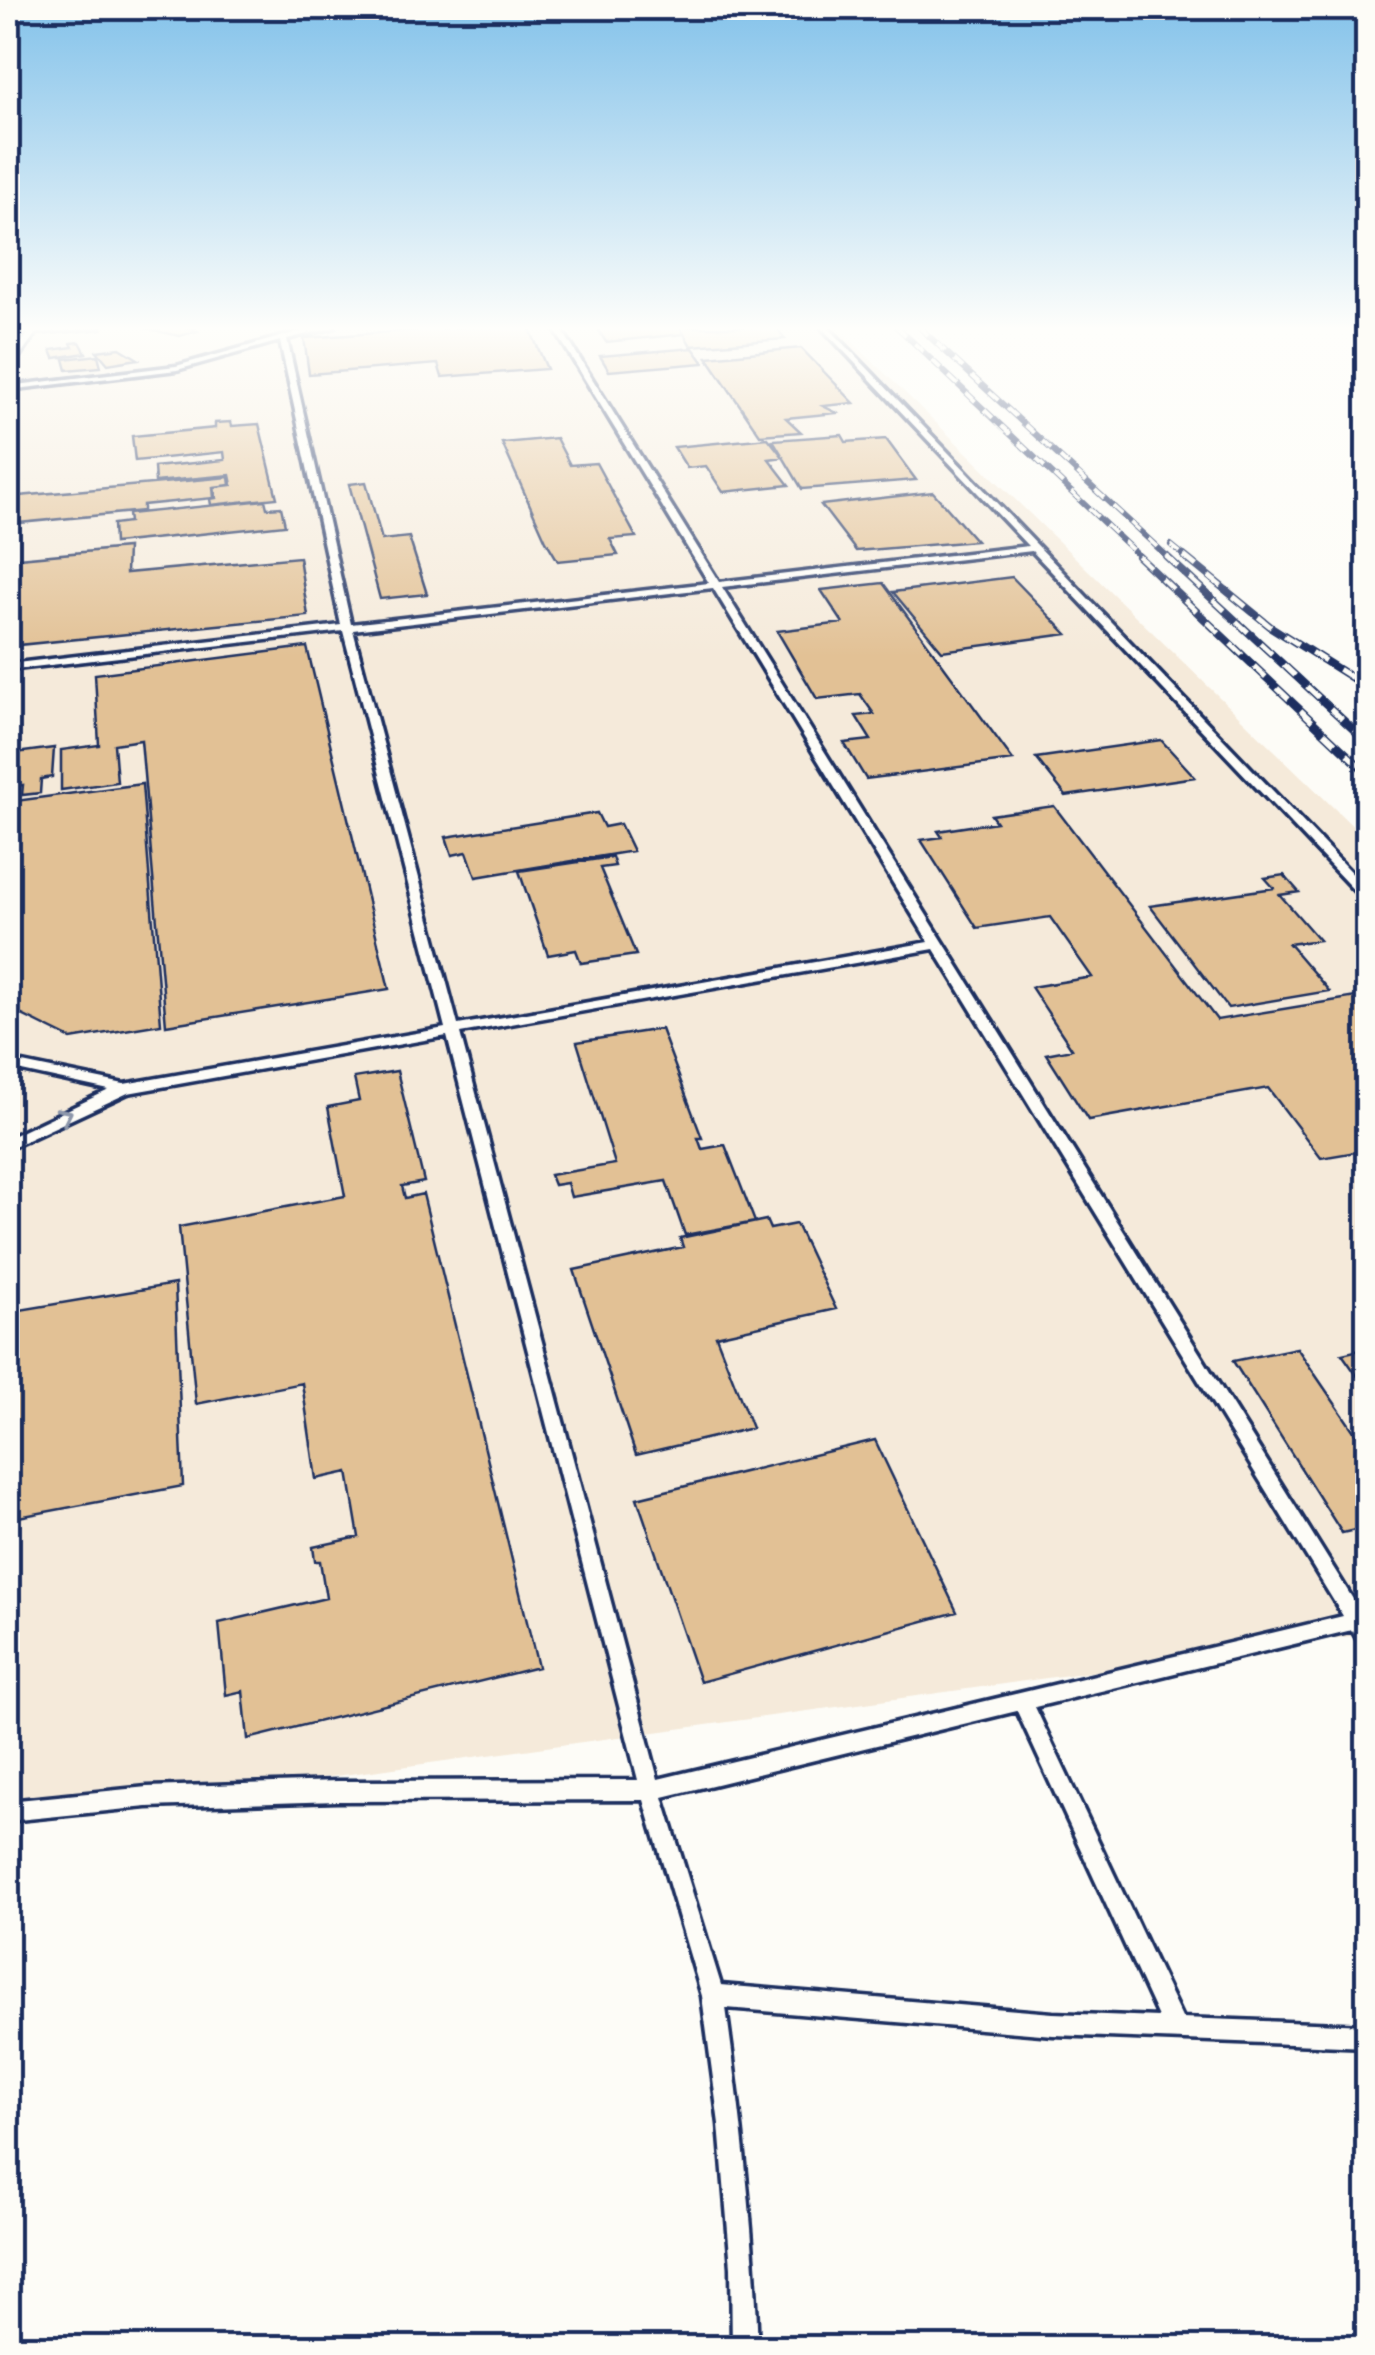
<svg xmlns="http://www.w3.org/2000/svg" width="1375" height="2355" viewBox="0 0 1375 2355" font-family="Delius,sans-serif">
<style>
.built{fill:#f5eada}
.building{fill:#e2c195;stroke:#1b2f5e;stroke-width:2.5}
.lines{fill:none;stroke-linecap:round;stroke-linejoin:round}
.lane-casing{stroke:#1b2f5e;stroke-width:7}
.lane{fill:#fdfcf7;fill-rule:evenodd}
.rail-far1-casing{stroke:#1b2f5e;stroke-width:6}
.rail-casing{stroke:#1b2f5e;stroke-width:8}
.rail-far1{stroke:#fdfcf7;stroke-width:4;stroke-dasharray:12;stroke-linecap:butt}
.rail{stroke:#fdfcf7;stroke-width:5;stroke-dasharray:16;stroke-linecap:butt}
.oneway{stroke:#8c96aa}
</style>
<rect width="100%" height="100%" fill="#fdfcf7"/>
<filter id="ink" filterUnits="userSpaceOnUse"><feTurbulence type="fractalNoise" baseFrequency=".01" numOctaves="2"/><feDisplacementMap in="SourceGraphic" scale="20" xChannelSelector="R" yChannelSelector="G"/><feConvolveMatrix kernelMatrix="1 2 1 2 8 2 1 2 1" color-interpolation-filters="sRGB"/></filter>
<g filter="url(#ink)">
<path class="built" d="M8,327H837L1367,840V1634L8,1821Z"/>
<path class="building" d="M197,327L192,329L197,331L180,336L144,328Z
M464,327H529L547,369L442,377L438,364L309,374L304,338Z
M596,327H680L684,334L606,342Z
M680,327H776L785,339L691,346Z
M80,342L86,353L54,358L51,350L73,347L71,343Z
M120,348L138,359L108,364L97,351Z
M693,348L704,363L609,371L600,356Z
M801,348L854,403L823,406L837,413L786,418L801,432L760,435L707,357Z
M98,355L101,367L67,370L64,359Z
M231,422L232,426L259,424L277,498L211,505L210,499L216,498L214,487L232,485L230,475L155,482L154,467L225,460L224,452L135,461L132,436L215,428V423Z
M842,435L846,442L886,439L916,480L802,489L773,440Z
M556,438L570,465L596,463L636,537L610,539L618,555L558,561L546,541L502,443Z
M768,438L783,457L769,459L789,485L723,492L706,466L687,468L674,447Z
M229,477L230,485L213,487L214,498L143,505V511L8,524V497Z
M366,482L382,540L409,537L427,594L380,599L349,484Z
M933,492L976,541L856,551L821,505Z
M265,500L267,508L281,507L285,525L114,543L113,524L129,522L128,514Z
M127,548L126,573L299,557L308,616L8,646V559Z
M1012,577L1067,634L942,651L893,592Z
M883,583L1013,760L866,779L844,743L871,740L856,716L874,714L860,694L817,699L777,631L843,623L821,590Z
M307,647L389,989L166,1025L141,740L114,744L117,782L61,790V750L99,745L95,674Z
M1161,740L1195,777L1066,796L1036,758Z
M54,748L52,777L41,779L40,793L22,795L23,785L8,787V754Z
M142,784L161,1024L71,1039L8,1008V802Z
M1054,806L1217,1020L1368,995V1150L1321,1158L1268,1088L1088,1120L1046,1054L1072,1049L1031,987L1092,977L1050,917L977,928L921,840L942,837L938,831L996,822L991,815Z
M597,813L604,827L620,824L633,851L476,877L467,852L452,855L446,837Z
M612,857L615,866L600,868L636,955L581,963L576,950L548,955L519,871Z
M1284,875L1299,892L1280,895L1319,940L1289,944L1329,991L1228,1008L1150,906L1274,888L1265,878Z
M661,1029L702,1138H698L702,1149L725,1145L755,1222L685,1235L666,1181L571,1197L567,1183L554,1185L550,1175L615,1164L577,1042Z
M397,1071L424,1182L402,1186L405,1198L423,1194L538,1667L248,1739L243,1691L226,1695L219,1623L326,1598L320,1561H315L313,1547L359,1537L348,1472L316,1479L302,1383L196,1404L179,1227L345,1196L328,1107L359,1101L354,1078Z
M766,1220L770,1229L796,1224L836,1309L716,1336L752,1428L636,1455L574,1270L683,1247L680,1238Z
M175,1284L183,1486L8,1519V1312Z
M1297,1348L1364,1446H1368V1527L1342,1533L1233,1361Z
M1368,1348V1391L1342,1354Z
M875,1440L957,1612L700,1682L637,1498Z"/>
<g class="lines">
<g class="lane-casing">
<path id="lane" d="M32,327L38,329L101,327L36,333L11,368H8V361L28,334L8,335V331Z
M316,327H335L287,339L351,624L709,583L553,327H560L719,582L1028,546L821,327H828L1368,890V902L1364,901L1032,551L722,587L1361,1612L1368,1610V1648L1361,1646L1352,1630L1035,1707L1182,2018L1368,2025V2047L1053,2035L726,2008C742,2121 754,2233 758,2348H732L731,2267L719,2124L702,1996L644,1800L337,1801L147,1807L8,1821V1801L147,1787L337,1781L638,1780L447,1036L128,1093L8,1149V1138L109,1090L8,1068V1060L124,1084L445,1028L343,631L8,670V664L341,625L280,341L177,370L8,390V386L176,366ZM713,588L929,942L458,1025L353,630ZM934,949L1343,1616L658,1779L460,1033ZM1017,1711L1158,2017L1053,2013L721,1985L663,1797Z"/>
</g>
<use href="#lane" class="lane"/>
<g class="rail-far1-casing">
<path id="rail-far1" d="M897,327L1141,558
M919,327L1169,558
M1171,545L1187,558"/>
</g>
<g class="rail-casing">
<path id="rail" d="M1138,556L1368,774
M1166,556L1368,743
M1184,556L1271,627L1368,688"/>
</g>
<use href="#rail-far1" class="rail-far1"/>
<use href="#rail" class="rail"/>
</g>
<defs><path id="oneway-chevron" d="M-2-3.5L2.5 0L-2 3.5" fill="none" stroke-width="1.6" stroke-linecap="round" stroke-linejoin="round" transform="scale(2.5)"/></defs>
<use class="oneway" href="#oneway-chevron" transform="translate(65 1115) rotate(-26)"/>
</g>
<linearGradient id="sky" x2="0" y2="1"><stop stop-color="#83c2ea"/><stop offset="0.5" stop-color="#fefefb"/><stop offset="1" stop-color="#fefefb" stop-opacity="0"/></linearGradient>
<rect width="1375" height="657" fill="url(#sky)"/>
<rect width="1375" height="2355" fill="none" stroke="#fdfcf7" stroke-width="40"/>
<rect x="20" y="20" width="1335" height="2315" fill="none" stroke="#1b2f5e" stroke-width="4" filter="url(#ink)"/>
</svg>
